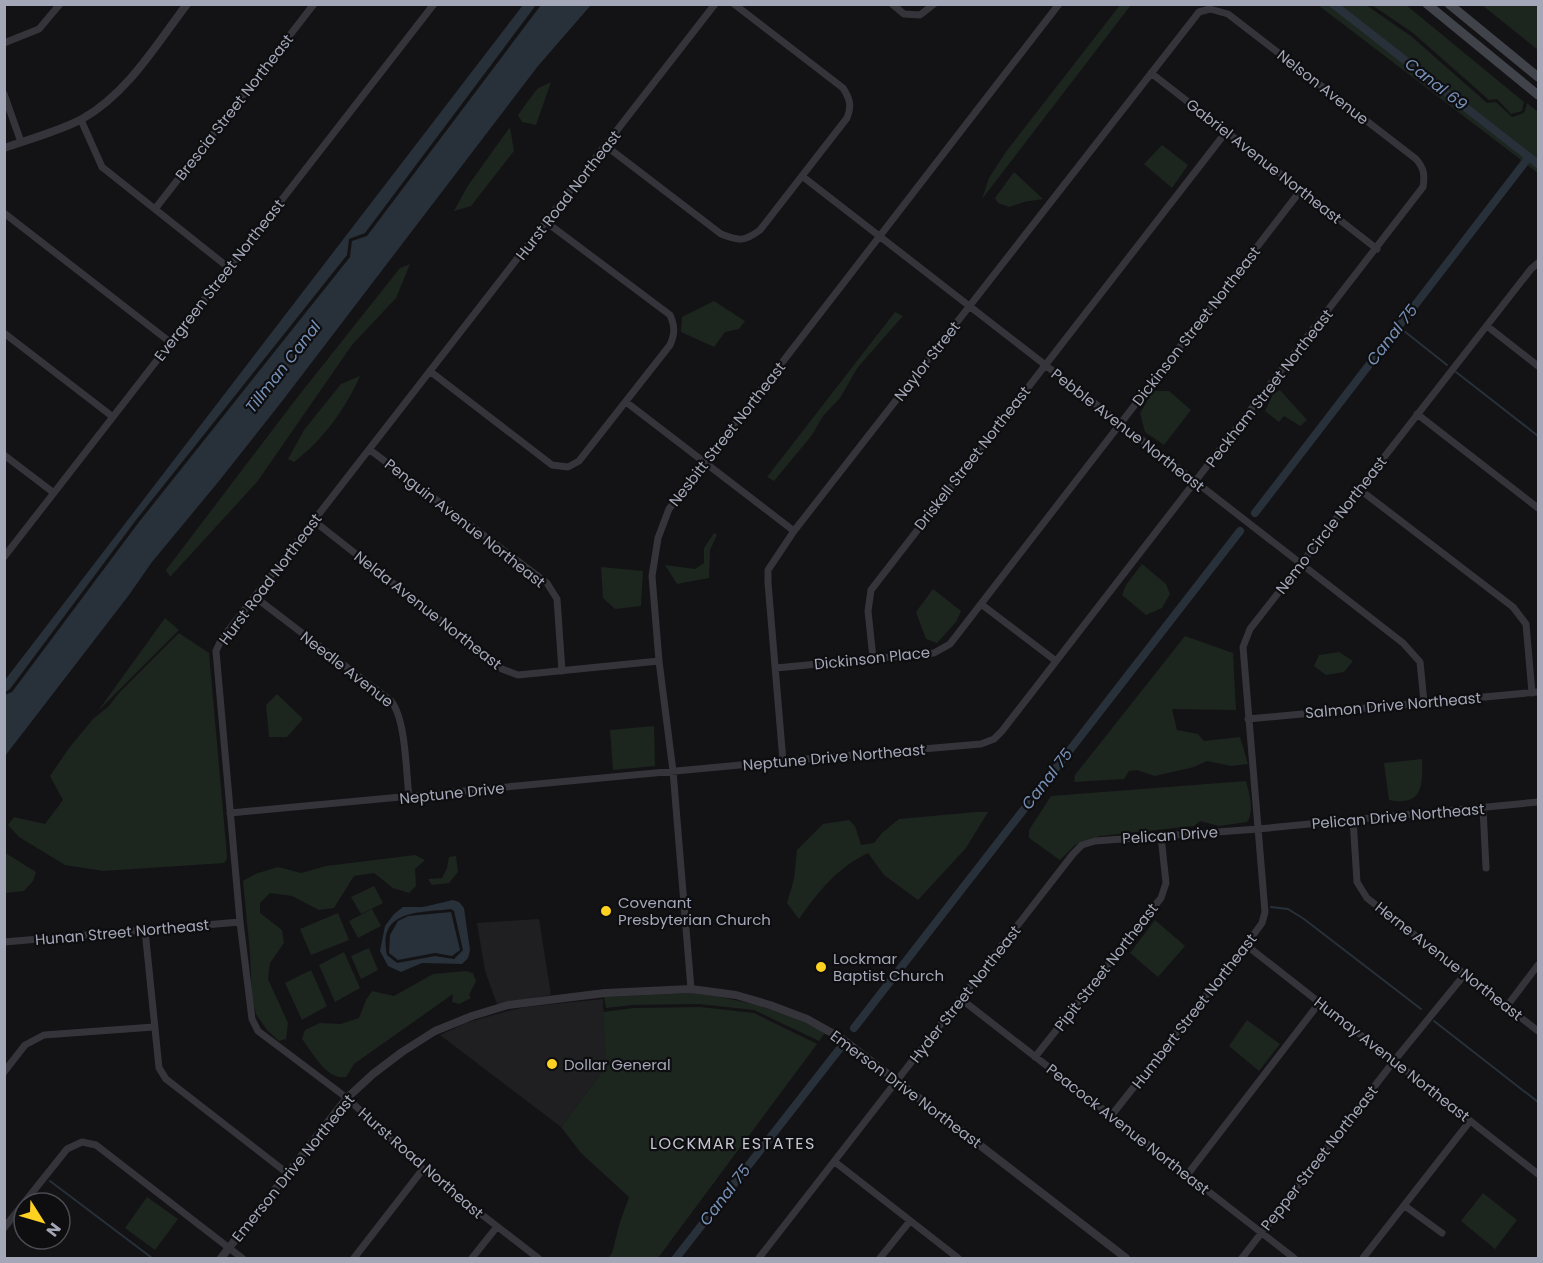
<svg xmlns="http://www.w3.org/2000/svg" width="1543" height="1263" viewBox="0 0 1543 1263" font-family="Poppins,sans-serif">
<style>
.built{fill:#1f1f22}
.green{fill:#1d251f}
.water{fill:#28303a;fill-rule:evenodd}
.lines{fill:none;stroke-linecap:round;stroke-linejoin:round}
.stream{stroke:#28303a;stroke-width:2}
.canal{stroke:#28303a;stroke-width:8}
.minor{stroke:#34343a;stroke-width:7}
.tertiary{stroke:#34343a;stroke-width:8}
.secondary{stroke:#41434b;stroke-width:9}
.poi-dot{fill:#ffd121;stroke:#0e0e10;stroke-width:2}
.labels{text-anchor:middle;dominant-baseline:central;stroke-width:4.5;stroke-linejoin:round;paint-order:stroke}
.street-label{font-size:15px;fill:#a3a7b7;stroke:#0e0e10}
.poi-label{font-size:15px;fill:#a3a7b7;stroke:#0e0e10;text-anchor:start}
.water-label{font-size:16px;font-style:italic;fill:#7690b6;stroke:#0e0e10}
.neighbourhood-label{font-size:16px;letter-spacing:1.5px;fill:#c5c7d2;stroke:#0e0e10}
</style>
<rect width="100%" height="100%" fill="#131315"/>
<path class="built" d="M539,919L551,995L497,1004L485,971L477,923Z
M603,999L606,1066L561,1127L440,1035L466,1023L504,1012L526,1007Z"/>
<path class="green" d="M1120,5H1131L982,199L989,178L1005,153Z
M1318,5H1366L1411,36L1487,103L1496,102L1512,117L1524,113L1527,103L1538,112V173Z
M1372,5H1406L1524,102L1522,111L1511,114L1497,99L1489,100L1413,33Z
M1482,5H1538V50Z
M551,82L536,125L522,122L518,115L537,89Z
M510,127L514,151L471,206L454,211L467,187Z
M1162,145L1188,165L1172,188L1144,164Z
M1014,172L1043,199L1024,202L1009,207L998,203L995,198Z
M410,264L396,298L352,345L257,482L170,577L166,570L296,399L400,268Z
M714,301L745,321L739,329L725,332L714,347L681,332L682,317Z
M895,312L903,316L858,367L840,398L823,416L812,435L774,481L767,477Z
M360,376C346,408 323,440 294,462L288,459L304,430L341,384Z
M1280,390L1307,420L1300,426L1284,416L1279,422L1265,411L1273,394Z
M1153,391H1169L1191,410L1164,445L1145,432L1140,413Z
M714,533L717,535L710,550L709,578L677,584L665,565L695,569L704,563V548Z
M1142,564L1166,584L1170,594L1162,608L1146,615L1122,595L1126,585Z
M601,567L643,571L641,606L615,609L603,598Z
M933,589L961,611L956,622L937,643L926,639L916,612Z
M165,618L179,630L98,711Z
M179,633L209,653L226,844L227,859L224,863L103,871L65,865L19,837L8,825L14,817L45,824L63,800L50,776L69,748L93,719L109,706L118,694Z
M1185,636L1233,653L1236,710L1172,709L1177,730L1198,734L1204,741L1240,737L1248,764L1231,766L1207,761L1194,767L1155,776L1137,770L1129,771L1124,779L1074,782L1075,775Z
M1339,652L1353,661L1344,672L1326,675L1314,666L1319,655Z
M277,694L303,719L287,737H269L266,705Z
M654,726L655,766L613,770L610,730Z
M1422,759C1423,785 1423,807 1389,800L1384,763Z
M1246,781C1249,793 1255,811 1247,822L1219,826L1200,821L1194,826L1100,836L1075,845L1060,860L1029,838V830L1051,796Z
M976,812H988L966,848L918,900L884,875L868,853C837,868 818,892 799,919L787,903L794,879L797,850L823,824L849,820L855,826L861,845L874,843L882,833L899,819Z
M4,852L36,872L33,881L24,891L5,893Z
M415,855L425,860L415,869L416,886L409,893L393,888L374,873L354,876L334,908L319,910L292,896L270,893L260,903V913L282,930L284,943L270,963L268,979L288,1023L286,1039L279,1041L267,1030L256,1014L252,997L250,953L243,881L255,874L278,867L301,873L326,866Z
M456,856L458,872L449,883L432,885L428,879L442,878L447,868L449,857Z
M374,886L383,903L361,914L351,897Z
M372,909L381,926L358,938L349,921Z
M338,913L349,940L311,955L300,929Z
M1155,920L1185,946L1158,977L1130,953Z
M369,948L378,970L361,979L351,956Z
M344,952L360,988L335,1002L319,965Z
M311,970L327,1006L302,1020L285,983Z
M466,971L473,973L476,981L469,995L471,998L459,1004L452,1002L453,994L354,1064L346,1077C326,1080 313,1053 302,1039L305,1030L320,1023L341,1024L359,1018L366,1000L372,991L394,996L433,974Z
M692,993C739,999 783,1009 825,1033L819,1041L754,1010L699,1004L632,1005L606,1008L604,997Z
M700,1007L754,1013L817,1044L658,1258H608L612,1253L620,1222L629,1197L581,1153L561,1127L606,1066L603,1012L633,1008Z
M1247,1020L1280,1044L1259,1071L1229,1046Z
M1483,1193L1517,1220L1495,1249L1461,1221Z
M147,1197L178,1219L155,1250L125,1228Z"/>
<path class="water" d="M523,5H536L365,233L349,239L347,255L136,520L10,689L5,692V680Z
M541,5H591L538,66L283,400L219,481L152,562L129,595L5,756V695L12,692L139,522L350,257L352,241L367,236Z
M453,900L459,902L464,908L470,950L468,958L462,964L422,963L401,972L388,966L380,951L385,926L394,914L403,907H423ZM451,909L454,911L463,950L454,959L435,956L397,963L387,955C377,909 420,913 451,909Z
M451,912L460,950L452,956L435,953L398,960L389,953L390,935L398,921L408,916Z"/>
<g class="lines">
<path class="stream" d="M1399,327L1447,365
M1456,372L1538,436
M1271,907L1288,909L1304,919L1421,1009
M1434,1021L1538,1102
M50,1181L152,1258"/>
<path class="canal" d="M1333,4L1538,164
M1255,513L1529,157
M854,1028L1240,531
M676,1258L841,1047"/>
<path class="minor" d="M892,4L904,14L920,15L934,4
M4,43L39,29L60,4
M1151,73L1377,249
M4,94L21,142
M81,120L102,167L229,268
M606,146L721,234C739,241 744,242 760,230L847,118C852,106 850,99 843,88L734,4
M802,176L1403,643L1420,662L1424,702
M155,209L314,4
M4,213L170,342
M1487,326L1538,366
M4,333L113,417
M431,372L552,465L568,467L579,461L670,345C675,334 675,326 670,315L546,222
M626,402L794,531
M1417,414L1538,508
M370,450L547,583L557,599L562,671
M4,455L54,493
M1359,489L1513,607L1526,624L1532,693
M314,521L502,669L518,675L659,661
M4,557L434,4
M255,597L391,701C406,719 406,772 409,797
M981,604L1056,661
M873,658L868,611L871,590L1226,132
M776,668L934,653L950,644L1301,190
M1248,719L1538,692
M1483,808L1486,868
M230,813L783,761L981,744L994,739L1002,731L1423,187C1425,175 1424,168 1416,159L1228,14L1210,9L1199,12L794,531L768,570V583L783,761
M1353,819L1357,882L1367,898L1538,1031
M145,930L159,1068L166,1079L287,1173
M4,942L240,922
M1246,945L1538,1174
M691,989L673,771L659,661L652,576L658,538L669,509L1059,4
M961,999L1294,1258
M1507,1006L1538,965
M1035,1057L1161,898L1166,883L1161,836
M4,1072L25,1045L44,1035L154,1027
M1111,1116L1246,945L1262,923L1265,912L1243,647L1250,629L1531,269L1538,263
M835,1162L958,1258
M1187,1175L1320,1002
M1405,1206L1442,1233
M4,1228L67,1149L82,1142L96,1145L242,1258
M354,1258L423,1169
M472,1258L496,1228
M538,1258L423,1169L347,1098L258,1031L252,1019L240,922L216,651L221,640L715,4
M759,1258L1073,854L1082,845L1095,841L1258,829L1538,802
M880,1258L910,1221
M1242,1258L1394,1061L1465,974
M1363,1258L1470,1121"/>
<path class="tertiary" d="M4,148C27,140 62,130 82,119C127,94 156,45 187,4
M221,1258L347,1098L373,1074L402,1052L435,1031L472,1016L508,1005L605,993L691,989L736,995L770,1005L807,1019L841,1038L1126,1258"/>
<path class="secondary" d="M1427,4L1538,95
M1449,4L1538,77"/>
</g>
<g class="poi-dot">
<circle cx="606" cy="911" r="6"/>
<circle cx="821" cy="967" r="6"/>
<circle cx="552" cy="1064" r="6"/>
</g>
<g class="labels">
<g class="street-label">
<text transform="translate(1323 87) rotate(38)">Nelson Avenue</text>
<text transform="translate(234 107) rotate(-52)">Brescia Street Northeast</text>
<text transform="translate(1264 161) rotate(38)">Gabriel Avenue Northeast</text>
<text transform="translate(568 195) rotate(-52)">Hurst Road Northeast</text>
<text transform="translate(219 280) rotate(-52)">Evergreen Street Northeast</text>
<text transform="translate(1196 326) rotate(-52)">Dickinson Street Northeast</text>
<text transform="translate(927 361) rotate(-52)">Naylor Street</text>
<text transform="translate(1269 388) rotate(-52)">Peckham Street Northeast</text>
<text transform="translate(1128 430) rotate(38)">Pebble Avenue Northeast</text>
<text transform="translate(727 434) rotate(-52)">Nesbitt Street Northeast</text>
<text transform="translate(972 458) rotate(-52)">Driskell Street Northeast</text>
<text transform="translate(465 523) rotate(38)">Penguin Avenue Northeast</text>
<text transform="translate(1331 525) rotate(-52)">Nemo Circle Northeast</text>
<text transform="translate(270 579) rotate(-53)">Hurst Road Northeast</text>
<text transform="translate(428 610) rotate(38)">Nelda Avenue Northeast</text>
<text transform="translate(872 658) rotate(-6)">Dickinson Place</text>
<text transform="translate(347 669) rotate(38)">Needle Avenue</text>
<text transform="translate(1393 705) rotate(-5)">Salmon Drive Northeast</text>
<text transform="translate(834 757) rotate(-5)">Neptune Drive Northeast</text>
<text transform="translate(452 793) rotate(-6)">Neptune Drive</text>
<text transform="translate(1398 816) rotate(-5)">Pelican Drive Northeast</text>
<text transform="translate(1170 835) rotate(-4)">Pelican Drive</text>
<text transform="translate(122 932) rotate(-5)">Hunan Street Northeast</text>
<text transform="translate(1449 961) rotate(38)">Herne Avenue Northeast</text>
<text transform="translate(1106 967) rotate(-52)">Pipit Street Northeast</text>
<text transform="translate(965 994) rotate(-52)">Hyder Street Northeast</text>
<text transform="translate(1194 1011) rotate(-52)">Humbert Street Northeast</text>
<text transform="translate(1392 1059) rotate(38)">Humay Avenue Northeast</text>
<text transform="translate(906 1089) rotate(37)">Emerson Drive Northeast</text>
<text transform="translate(1128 1129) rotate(38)">Peacock Avenue Northeast</text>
<text transform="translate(1319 1158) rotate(-52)">Pepper Street Northeast</text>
<text transform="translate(421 1163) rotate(41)">Hurst Road Northeast</text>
<text transform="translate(293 1168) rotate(-51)">Emerson Drive Northeast</text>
</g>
<g class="poi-label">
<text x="618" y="902">Covenant<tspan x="618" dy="17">Presbyterian Church</tspan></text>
<text x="833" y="958">Lockmar<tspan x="833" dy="17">Baptist Church</tspan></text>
<text x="564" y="1064">Dollar General</text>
</g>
<g class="water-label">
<text transform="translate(1436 84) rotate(38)">Canal 69</text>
<text transform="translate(1392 335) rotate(-52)">Canal 75</text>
<text transform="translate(283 367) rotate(-52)">Tillman Canal</text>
<text transform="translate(1047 779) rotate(-52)">Canal 75</text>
<text transform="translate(725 1195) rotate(-52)">Canal 75</text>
</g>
<g class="neighbourhood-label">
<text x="733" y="1143">LOCKMAR ESTATES</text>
</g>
</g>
<rect width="1543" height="1263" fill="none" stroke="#a3a7b7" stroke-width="12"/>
<g transform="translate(42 1221) rotate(127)"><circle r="28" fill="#0e0e10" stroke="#4a4b53" stroke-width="1.5"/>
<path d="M0-4.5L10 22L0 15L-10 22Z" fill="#ffd121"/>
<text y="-9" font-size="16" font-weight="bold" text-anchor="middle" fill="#a3a7b7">N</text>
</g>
</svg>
